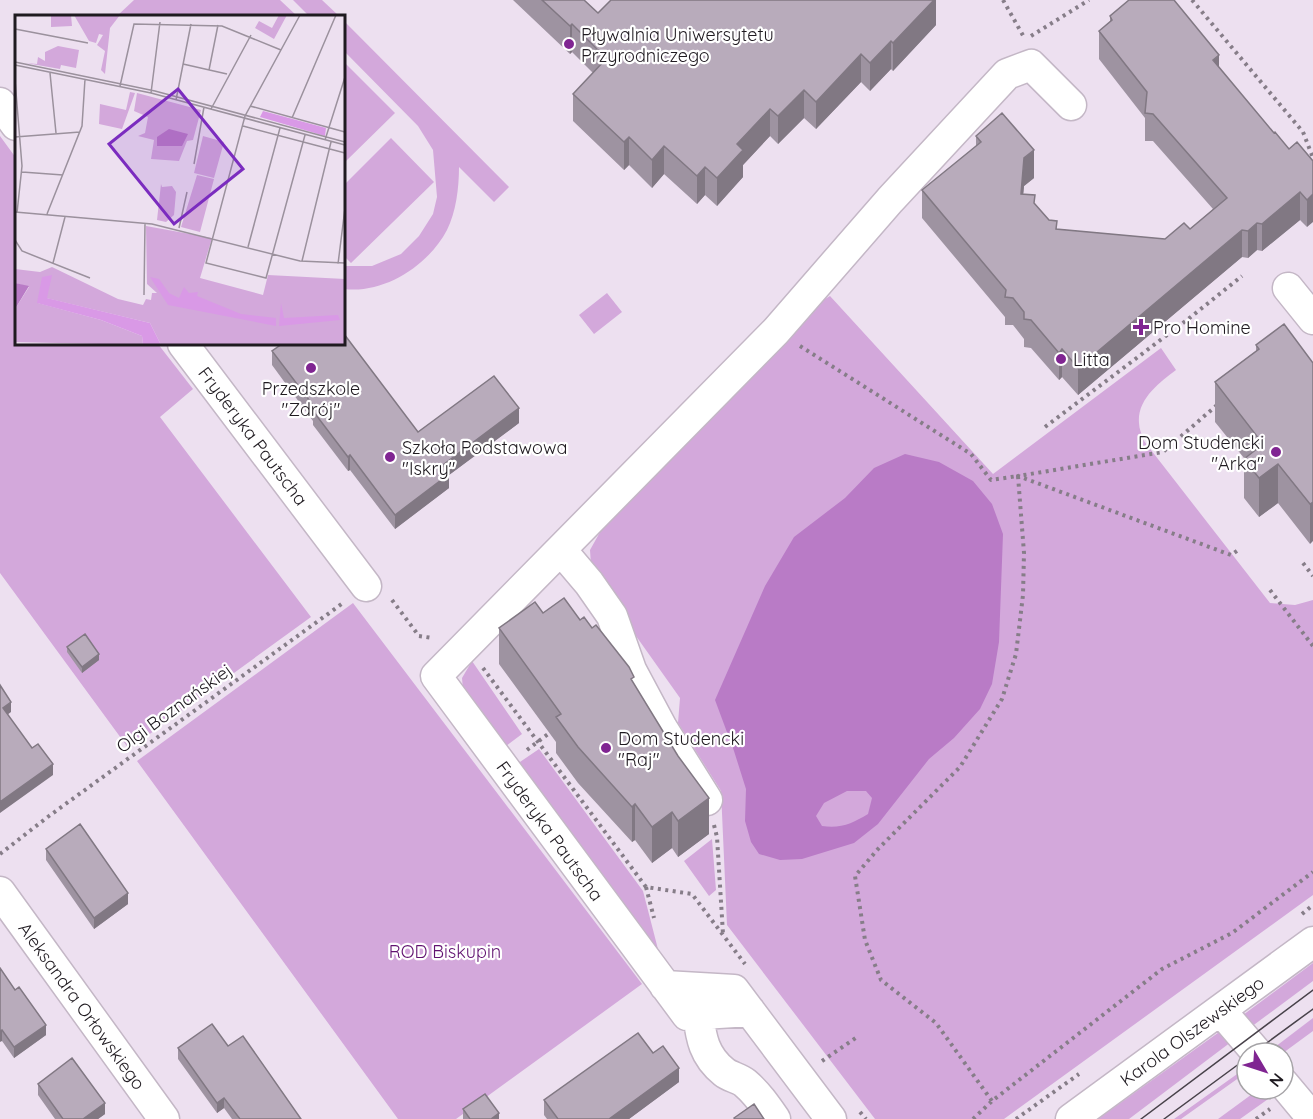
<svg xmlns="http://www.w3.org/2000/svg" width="1313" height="1119" viewBox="0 0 1313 1119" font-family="Quicksand,sans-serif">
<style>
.green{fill:#d3a8db}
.water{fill:#b97bc6;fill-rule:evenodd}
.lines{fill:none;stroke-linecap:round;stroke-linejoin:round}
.minor-casing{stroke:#c4b7c6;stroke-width:33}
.path{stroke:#867d88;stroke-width:4;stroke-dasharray:3 4.5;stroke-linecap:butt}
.minor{stroke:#fff;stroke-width:30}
.tram{stroke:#48424a;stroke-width:1.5}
.wall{fill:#9e93a1}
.shaded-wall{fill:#817883}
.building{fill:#b8abbb;stroke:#817883;stroke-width:1.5}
.poi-dot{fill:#802592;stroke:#fff;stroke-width:2}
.labels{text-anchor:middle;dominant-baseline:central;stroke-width:4.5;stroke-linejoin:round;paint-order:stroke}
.poi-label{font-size:18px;fill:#1f1a20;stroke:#fff;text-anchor:start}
.street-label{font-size:18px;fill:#1f1a20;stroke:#fff}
.park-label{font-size:18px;fill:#611270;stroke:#fff}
.inset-road{fill:none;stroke:#9b919d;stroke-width:1.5}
.view{fill:#7b2cbf;fill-opacity:0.15;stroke:#7b2cbf;stroke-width:3}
.inset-edge{fill:none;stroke:#1f1a20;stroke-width:3}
</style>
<rect width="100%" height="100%" fill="#ede0f0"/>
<path class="green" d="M134,0H280L297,16H117Z
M293,0H322L339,16H309Z
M344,21L509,187L494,202L459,167C459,188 456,212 447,230C428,266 384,294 344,289V266H372L401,254L419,236L433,214L437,197L433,150L418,126L344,51Z
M344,62L395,113L344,163Z
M0,136L16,158V344H158L193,389L160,417L311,617L129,749L0,573Z
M391,138L434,182L351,263L344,256V185Z
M607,293L622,312L594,334L579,315Z
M830,296L993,474L1161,348L1176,370C1160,382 1137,399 1139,423C1139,429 1142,435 1144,441L1270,603L1295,605L1313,600V895L1004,1119H875L727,925L721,791L678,723L680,698L636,636L591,565L590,550L604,525L820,302Z
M353,603L642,984L456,1119H398L137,761Z
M472,661L522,734L502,749L463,690L462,678Z
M539,749L643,891L660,957L517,764Z
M712,839L716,890L709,896L684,861Z
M1313,963V981L1251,1027L1243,1015Z
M1313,1018V1031L1283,1053H1273L1271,1050Z
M1222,1030L1231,1042L1129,1119H1098Z
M1247,1067V1072L1181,1119H1174Z
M1259,1089H1271L1275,1094L1240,1119H1218Z"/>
<path class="water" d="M905,454L939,462L973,481L992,504L1003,534L999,642L992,684L980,709L954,738L929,759L878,824L854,843L802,859L780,860L759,854L751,842L745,821L746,789L734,751L715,700L765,586L794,537L845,498L874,468ZM847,791H866L872,798L868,814C853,823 841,829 822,826L816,816L824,803Z"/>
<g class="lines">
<g class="minor-casing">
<path id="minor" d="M0,103L16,125
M1288,288L1313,319
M183,344L366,586
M561,550L589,583L612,616L631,670L662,728L707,800
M0,892L164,1119
M665,986L734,990L831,1119
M750,1011L687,1015L436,676L776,331L890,200L1007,74L1031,65L1071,105
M1221,1011L1257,1053
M698,1014C701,1038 704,1056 724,1072C730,1077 739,1078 745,1083C757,1093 766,1106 775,1119
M1283,1083L1313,1119
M1071,1119L1313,942"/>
</g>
<path class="path" d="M1003,0L1025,39
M1192,0L1303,132L1313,158
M1031,36L1089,0
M800,346L971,454L991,480L1018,476L1024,553L1023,595L1016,654L1002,699L960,767L878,849L855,876L865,940L881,980L936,1023L992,1101
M1217,405L1163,452L1018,476L1231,555L1238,550
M1045,427L1187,320L1242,276
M1303,563L1313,576
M1270,590L1313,646
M392,600L419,636L432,638
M483,668L646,887L692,894L745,964
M527,750L548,734
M714,825L717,837L723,934
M0,854L49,816L343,603
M646,887L654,918
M1302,914L1313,905
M822,1061L857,1037
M860,1112L866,1119
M973,1119L992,1101L1162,969L1232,933L1313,872
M1016,1119L1079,1074
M1256,1119L1270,1109"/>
<use href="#minor" class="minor"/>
<path class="tram" d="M1253,1053L1313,1009
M1141,1119L1313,990
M1164,1119L1247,1058"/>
</g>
<path class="wall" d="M513,0H584L598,13L936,0V25L893,71L891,69L870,91L861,82L816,129L804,118L778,144L770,136L743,165V177L717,206L705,195L697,204L664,174L652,188L629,165L624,170L573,121V94L593,73L572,52L570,54Z
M1110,16L1219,68L1274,133L1289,149L1313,161L1307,227L1300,220L1262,251L1257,250L1248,258L1242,257L1078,395L1062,377L1059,380L1031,348L1024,347V339L1013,325H1005V317L922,218V190L976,146V136L1034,178L1024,186L1023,194L1035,204L1057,229L1165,239L1190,229L1213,209L1153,141H1145V118L1099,59V31L1110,22Z
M1256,345L1313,363L1310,544L1278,503L1259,517L1244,498V458L1215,422V382L1256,351Z
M272,351L418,432L519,423L449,475V488L395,529L350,470L348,471L313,425V421L272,365Z
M543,613L580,620L634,684L709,834L678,857L672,848L652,863L635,840L632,842L578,783L556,753V742L499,664V628Z
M67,647L99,660L82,673L67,652Z
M46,849L128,904L94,929L46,860Z
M0,968L46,1035L14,1058L2,1041Z
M228,1046L301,1119H232L224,1108L217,1113L178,1059V1048Z
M653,1053L679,1082L629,1119H547L544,1115V1100Z
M38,1084L105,1114L98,1119H55L38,1095Z
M463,1109L499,1119H463Z"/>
<path class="shaded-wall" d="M934,0H936V25L893,71V43Z
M572,24V52L570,54V26Z
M891,41V69L870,91V63Z
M861,54V82L816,129V102Z
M1219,55V82L1213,60Z
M804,90V118L778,144V116Z
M770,109V136L743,165V177L717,206V178L737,144Z
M629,137V165L624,170V142Z
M664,146V174L652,188V160Z
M1034,150V178L1024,186L1021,221V194L1024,158Z
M705,167V195L697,204V176Z
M1300,192V220L1262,251V224Z
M1313,194V222L1307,227V200Z
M1257,223V250L1248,258V231Z
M1242,230V257L1078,395V368Z
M1062,349V377L1059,380V353Z
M519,408V423L449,475V488L395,529V515L443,465Z
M350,455V470L348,471V457Z
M1278,464V503L1259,517V478Z
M1313,502V541L1310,544V504Z
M99,654V660L82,673V667Z
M11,702V712L3,718V708Z
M53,764V775L0,813V802Z
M709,798V834L678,857V821Z
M635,804V840L632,842V807Z
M672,812V848L652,863V827Z
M128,893V904L94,929V918Z
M46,1025V1035L14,1058V1047Z
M2,1030V1041L0,1042V1031Z
M679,1068V1082L629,1119H609Z
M224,1098V1108L217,1113V1103Z
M105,1103V1114L98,1119H83Z
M499,1113V1119H491Z"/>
<path class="building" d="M542,0H584L598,13L611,0H934L893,43L891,41L870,63L861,54L816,102L804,90L778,116L770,109L737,144L743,150L717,178L705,167L697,176L664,146L652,160L629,137L624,142L573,94L604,61L602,59L604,56L572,24L570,26Z
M1129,0H1174L1219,55L1213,60L1274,133L1275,132L1289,149L1297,142L1313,161V194L1307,200L1300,192L1262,224L1257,223L1248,231L1242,230L1078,368L1062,349L1059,353L1031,320L1024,319V312L1013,298L1005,297L1006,290L922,190L981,142L976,136L1002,113L1034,150L1024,158L1021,194L1035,195L1034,203L1049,220L1057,221L1056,229L1165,239L1184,223L1190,229L1227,198L1153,114L1145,113L1147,92L1099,31L1112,20L1110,16Z
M1284,324L1313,363V502L1310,504L1278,464L1259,478L1244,459L1263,444L1215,382L1259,349L1256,345Z
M344,334L418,432L494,376L519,408L443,465L449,474L395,515L350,455L348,457L313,411L316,409L272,351L282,344H344Z
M564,598L580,620L584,617L592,628L596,625L629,667L634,677L631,679L678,756L709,798L678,821L672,812L652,827L635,804L632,807L578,747L556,717L561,714L499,628L535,602L543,613Z
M85,634L99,654L82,667L67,647Z
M0,685L11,702L3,708L32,748L38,744L53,764L0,802Z
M80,824L128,893L94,918L46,849Z
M0,968L15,990L19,987L46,1025L14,1047L2,1030L0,1031Z
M212,1024L228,1046L243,1036L301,1119H240L224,1098L217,1103L178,1048Z
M638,1033L653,1053L663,1046L679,1068L609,1119H558L544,1100Z
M72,1058L105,1103L83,1119H63L38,1084Z
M485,1094L499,1113L491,1119H470L463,1109Z
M754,1104L764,1119H735L734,1118Z"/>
<g class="poi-dot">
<circle cx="569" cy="44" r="6"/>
<path d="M1138 318h6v6h6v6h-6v6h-6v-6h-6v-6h6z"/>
<circle cx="1061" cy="359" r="6"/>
<circle cx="311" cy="368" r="6"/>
<circle cx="1276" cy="452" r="6"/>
<circle cx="390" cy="457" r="6"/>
<circle cx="606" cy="748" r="6"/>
</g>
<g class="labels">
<g class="poi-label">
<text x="581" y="34">Pływalnia Uniwersytetu<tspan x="581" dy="21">Przyrodniczego</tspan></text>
<text x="1153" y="327">Pro Homine</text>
<text x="1073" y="359">Litta</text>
<text x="311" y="388" text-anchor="middle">Przedszkole<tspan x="311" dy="21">"Zdrój"</tspan></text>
<text x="1264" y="442" text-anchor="end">Dom Studencki<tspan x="1264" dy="21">"Arka"</tspan></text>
<text x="402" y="447">Szkoła Podstawowa<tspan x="402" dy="21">"Iskry"</tspan></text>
<text x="618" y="738">Dom Studencki<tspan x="618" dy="21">"Raj"</tspan></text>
</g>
<g class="street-label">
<text transform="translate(253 436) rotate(53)">Fryderyka Pautscha</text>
<text transform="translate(174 708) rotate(-36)">Olgi Boznańskiej</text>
<text transform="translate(550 831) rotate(54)">Fryderyka Pautscha</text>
<text transform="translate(82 1006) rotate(54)">Aleksandra Orłowskiego</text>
<text transform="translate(1192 1031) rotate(-36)">Karola Olszewskiego</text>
</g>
<g class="park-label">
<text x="445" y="951">ROD Biskupin</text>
</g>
</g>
<g transform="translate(15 15)">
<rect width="330" height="330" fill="#ede0f0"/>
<path d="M36,0H56L57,11L36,12ZM59,0H105L95,13L90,59L86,55L90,36L82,30L88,20L84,19L81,28L74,26ZM264,0H272L259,24L240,13L244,6L257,13ZM43,31L64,35L61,53L46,50L45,54L11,48L22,49L23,42L30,46V37ZM115,77L120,78L107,114L84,109L85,89L111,95ZM122,78L186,95L178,125L172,126L164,146L136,144L139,125L123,121L130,118L133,102L119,96ZM188,121L209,127L199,163L179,158ZM182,160L199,164L185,217L166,212ZM146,169L147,172L157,171L161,177L159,200L151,207L142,205ZM131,211L197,223L185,263L248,280L253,260L330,264V330H146L135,308L31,283L36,260L23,288L86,305L127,321L128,330L0,327V294L14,272L0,268V254L25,257L37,252L103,284L128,290L131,284L136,285L137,278H142L132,269Z" fill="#d3a8db"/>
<path d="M248,96L311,113L310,121L245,102ZM37,260L32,283L135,308L146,330H128L127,321L86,305L22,288L27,262ZM135,262L144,264L154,278L164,283L169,272L174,278L183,277L182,281L226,299L261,303V311L153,290ZM266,288L269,303L323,300L325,305L264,311Z" fill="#d999e6"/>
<path d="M154,114L173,119L167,131H142V122ZM0,268L14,271L0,294Z" fill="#b97bc6"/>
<path class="inset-road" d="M285,0L230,101L191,248L251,263L290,120M0,14L73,28M0,47L140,76L330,127M168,49L212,59M0,50L136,78L330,130M194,55L203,10M35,58L41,118M0,65L7,151L2,198M105,71L119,9L207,11L266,35M136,78L145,7M161,85L176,9M235,91L330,117M196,94L236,20M277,103L321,0M228,111L330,138M0,122L65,117M310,125L330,62M179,149L189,92M7,157L48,160M0,197L137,209L285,246L330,248M32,199L67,111L70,64M164,213L172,177M0,225L7,236L75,263M233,232L265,113M287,246L316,127M38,248L50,202M323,249L330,193M129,280L130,208"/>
<path class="view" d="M163,74L228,154L159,209L94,129Z"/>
<rect width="330" height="330" class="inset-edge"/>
</g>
<g transform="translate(1265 1071) rotate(129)"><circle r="28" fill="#ffffff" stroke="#a5a3a6" stroke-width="1.5"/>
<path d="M0-4.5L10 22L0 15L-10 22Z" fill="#802592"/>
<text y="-9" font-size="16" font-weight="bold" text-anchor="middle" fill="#1f1a20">N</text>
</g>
</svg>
